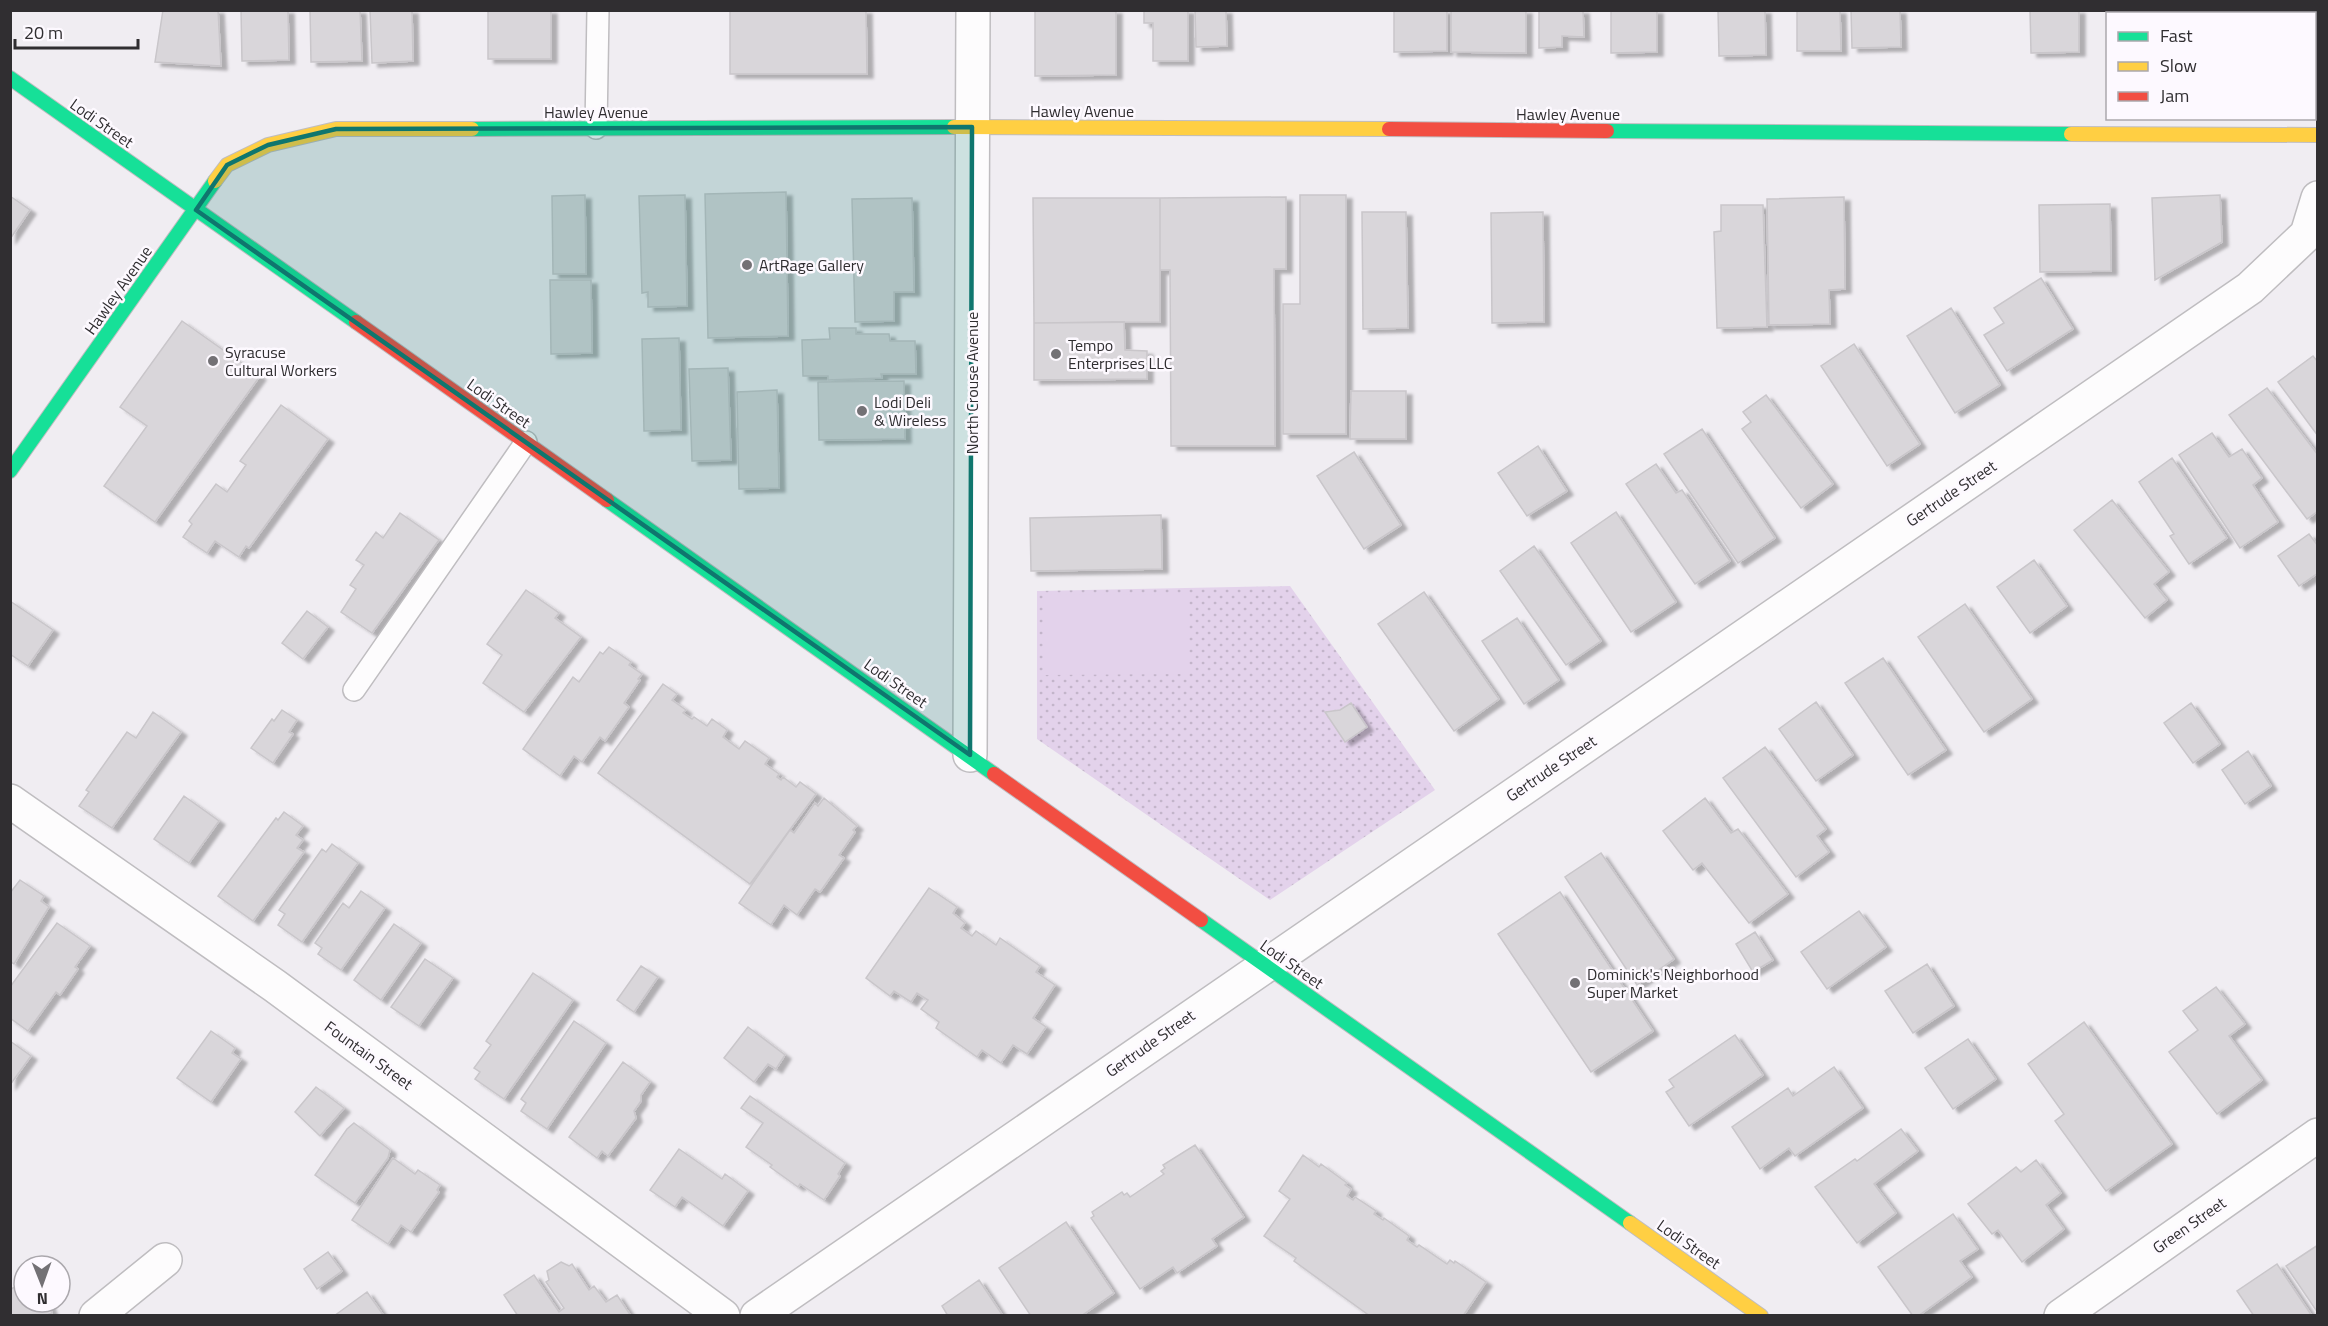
<svg xmlns="http://www.w3.org/2000/svg" width="2328" height="1326" viewBox="0 0 2328 1326" font-family="'Titillium Web',sans-serif">
<style>
.park{fill:url(#park-dots)}
.pitch{fill:#e3d2eb}
.building{fill:#d9d6da;stroke:#c9c6ca;stroke-width:1.5;filter:url(#shadow)}
.lines{fill:none;stroke-linecap:round;stroke-linejoin:round}
.lane-casing{stroke:#bfbdc0;stroke-width:24}
.street-casing{stroke:#bfbdc0;stroke-width:36}
.fast-casing{stroke:#bfbdc0;stroke-width:16}
.slow-casing{stroke:#bfbdc0;stroke-width:16}
.jam-casing{stroke:#bfbdc0;stroke-width:16}
.lane{stroke:#fdfcfd;stroke-width:21}
.street{stroke:#fdfcfd;stroke-width:33}
.fast{stroke:#16e098;stroke-width:14}
.slow{stroke:#ffcf43;stroke-width:14}
.jam{stroke:#f24e42;stroke-width:14}
.marked{fill:#0f766e;fill-opacity:0.2;stroke:#0f766e;stroke-width:4.5;stroke-linejoin:round}
.poi-dot{fill:#737175;stroke:#fdf9ff;stroke-width:2}
.labels{text-anchor:middle;dominant-baseline:central;stroke-width:5;stroke-linejoin:round;paint-order:stroke}
.street-label{font-size:16px;fill:#302e31;stroke:#fdf9ff}
.poi-label{font-size:16px;fill:#302e31;stroke:#fdf9ff;text-anchor:start}
</style>
<defs>
<pattern id="park-dots" width="8" height="8" patternUnits="userSpaceOnUse" patternTransform="scale(1.5)"><rect width="8" height="8" fill="#e3d2eb"/><path d="M2 2h.1M6 6h.1" fill="none" stroke="#c3b5ca" stroke-width="1.8" stroke-linecap="round"/></pattern>
<filter id="shadow"><feDropShadow dx="6" dy="4" stdDeviation="1.5" flood-color="#0004"/></filter>
</defs>
<rect width="100%" height="100%" fill="#f0edf2"/>
<path class="park" d="M1290,586L1435,790L1270,900L1037,739V591Z"/>
<path class="pitch" d="M1189,594V674L1045,675V595Z"/>
<path class="building" d="M163,10H218L221,66L155,62Z
M241,10H288L289,60L242,61Z
M310,10H360L362,61L311,62Z
M370,10H412L413,61L372,63Z
M488,10H551V59H488Z
M730,10H866L867,74H730Z
M1035,10H1116V75L1035,76Z
M1144,10H1188V61H1153V23H1144Z
M1195,10H1226L1227,46L1196,47Z
M1394,10H1447V51L1394,52Z
M1451,10H1526V53L1451,52Z
M1539,10H1583L1584,37L1562,36V47L1539,48Z
M1611,10H1657V52L1611,53Z
M1718,10H1765L1766,55L1719,56Z
M1797,10H1840L1841,51H1797Z
M1851,10H1900L1901,47L1852,48Z
M2030,10H2079V52L2031,53Z
M2107,10H2151V14H2108L2107,49Z
M2164,10H2203V14H2164Z
M2215,10H2257V14H2215Z
M786,192L788,336L708,338L705,194Z
M585,195L586,274H553L552,196Z
M685,195L687,306L648,307V292L642,293L639,196Z
M1300,195H1346V434H1283V304H1300Z
M2220,195L2222,242L2155,280L2152,198Z
M10,196L30,210L10,239Z
M1286,197V269H1274L1275,446H1171L1170,270H1160V198Z
M1844,197L1845,289L1829,290L1830,324L1769,325L1767,199Z
M912,198L914,292H894V321L855,322L852,199Z
M1033,198H1160V322L1034,323Z
M2110,204L2111,271L2040,272L2039,205Z
M1721,205H1763L1767,327L1717,328L1714,232L1721,231Z
M1362,212H1406L1408,328L1363,329Z
M1543,212L1544,322L1492,323L1491,213Z
M2041,278L2073,329L2007,371L1984,335L2004,323L1994,308Z
M550,280H591L592,353L551,354Z
M1951,308L2000,385L1955,413L1907,336Z
M182,321L260,376L155,522L104,486L147,426L120,407Z
M1124,322L1125,350L1147,351V379L1034,380V323Z
M829,328H856V334H889L890,341H915L916,374H881L882,378L828,380V376H803L802,340L830,339Z
M679,338L681,430L644,431L642,339Z
M1854,344L1920,444L1887,466L1821,366Z
M2313,356L2318,362V436L2278,382Z
M728,368L731,460L692,461L689,369Z
M904,381L905,439L819,440L818,382Z
M2267,388L2318,455V511L2307,519L2229,415Z
M777,390L779,488L739,489L737,392Z
M1351,391H1406V439H1350Z
M1766,395L1833,484L1801,508L1742,429L1751,422L1743,412Z
M281,405L328,439L249,548L246,546L239,557L215,541L207,553L183,537L192,524L189,521L216,484L227,492L246,465L240,461Z
M1702,429L1775,538L1738,563L1664,454Z
M2212,433L2229,457L2242,449L2262,478L2253,485L2278,522L2240,548L2179,455Z
M1538,446L1567,491L1527,516L1498,473Z
M1354,452L1401,525L1364,549L1317,476Z
M2172,458L2227,538L2189,564L2170,536L2174,534L2139,482Z
M1656,464L1676,493L1682,490L1730,561L1695,584L1626,484Z
M2112,500L2169,572L2154,584L2167,600L2145,618L2074,530Z
M1616,512L1676,602L1631,632L1571,543Z
M400,513L439,540L372,633L341,612L356,589L350,585L364,565L356,560L376,532L383,538Z
M1161,515L1162,569L1031,571L1030,518Z
M2309,534L2318,546V573L2299,586L2278,556Z
M1534,546L1601,641L1566,665L1500,571Z
M2034,560L2067,606L2030,633L1997,587Z
M526,590L559,613L555,618L581,637L524,712L483,683L502,655L487,644Z
M1424,592L1499,699L1454,731L1378,624Z
M10,601L53,630L28,666L10,654Z
M1965,604L2032,699L1984,732L1918,637Z
M307,611L328,627L303,659L282,643Z
M1517,618L1559,680L1524,704L1482,641Z
M609,647L631,662L629,665L642,674L638,679L640,680L624,703L629,707L605,741L600,737L582,762L574,756L560,776L523,749L573,677L579,682L600,652L603,654Z
M1883,658L1946,750L1908,775L1845,683Z
M663,684L677,694L672,700L686,710L683,713L692,719L694,717L707,726L712,719L727,730L723,737L739,749L745,741L769,758L765,764L779,774L777,777L781,780L783,777L796,787L800,782L816,794L750,884L598,773Z
M1816,702L1853,755L1816,781L1779,729Z
M1351,703L1367,727L1345,742L1325,712L1340,710Z
M2191,703L2220,744L2193,763L2164,723Z
M282,710L297,720L289,732L293,734L273,763L251,748L272,719L274,721Z
M153,712L181,732L112,828L79,806L89,792L86,790L127,732L136,738Z
M1765,747L1826,829L1817,836L1829,852L1796,877L1723,778Z
M2248,751L2271,786L2245,804L2222,770Z
M184,796L219,821L189,863L154,839Z
M824,798L857,826L853,830L855,832L839,855L844,858L820,892L815,889L797,915L784,905L771,925L739,903L790,830L794,833L815,803L818,806Z
M1705,798L1731,833L1738,829L1788,894L1749,923L1702,863L1693,870L1663,831Z
M284,812L303,826L296,835L303,840L297,848L304,852L253,921L218,896L276,818L278,820Z
M332,844L358,863L302,942L278,925L285,914L279,910L322,849L326,852Z
M1601,853L1674,959L1637,985L1565,877Z
M20,880L44,896L41,901L49,907L14,964L10,961V893Z
M929,888L957,907L953,913L965,923L961,928L972,936L976,931L996,945L1000,938L1040,966L1036,972L1055,985L1033,1018L1046,1027L1027,1054L1013,1045L1001,1063L982,1050L977,1057L936,1028L939,1022L921,1009L928,1000L917,993L911,1002L894,991L890,996L866,978Z
M361,891L385,908L341,970L318,954L322,948L315,943L343,903L349,908Z
M1560,892L1653,1031L1591,1072L1498,934Z
M1859,911L1886,947L1827,989L1801,952Z
M57,923L90,946L75,967L78,969L60,995L56,992L28,1031L10,1018V987Z
M394,924L421,943L381,1000L354,980Z
M1755,932L1773,960L1753,972L1736,944Z
M425,959L453,978L419,1026L391,1007Z
M1927,964L1954,1006L1913,1033L1885,991Z
M641,966L658,977L634,1012L617,1000Z
M533,973L573,1000L504,1099L475,1079L480,1072L474,1068L491,1045L486,1041Z
M2216,987L2245,1024L2229,1036L2262,1080L2217,1114L2169,1052L2198,1030L2183,1011Z
M574,1021L606,1043L547,1129L521,1111L526,1103L521,1099Z
M2084,1022L2172,1144L2106,1191L2055,1121L2064,1114L2028,1064Z
M748,1027L785,1055L776,1069L768,1064L754,1082L724,1058Z
M211,1031L235,1048L232,1053L241,1059L211,1102L177,1078Z
M1735,1035L1763,1075L1689,1126L1666,1092L1674,1087L1669,1080Z
M1968,1039L1996,1079L1953,1109L1925,1068Z
M10,1041L31,1056L10,1085Z
M623,1062L650,1082L641,1095V1101L634,1111L636,1118L608,1156L602,1151L597,1158L569,1137Z
M1834,1067L1863,1108L1795,1156L1789,1148L1760,1169L1732,1127L1788,1088L1793,1096Z
M316,1087L344,1108L320,1136L295,1112Z
M750,1096L845,1163L838,1174L840,1176L824,1200L800,1184L798,1187L770,1167L772,1165L746,1147L763,1123L741,1108Z
M354,1123L390,1150L388,1158L355,1203L315,1175L347,1129Z
M1901,1129L1918,1151L1874,1184L1896,1213L1857,1243L1815,1187L1855,1159L1857,1161Z
M1195,1145L1244,1217L1212,1239L1217,1246L1177,1273L1173,1267L1140,1289L1091,1218L1094,1216L1092,1212L1122,1192L1124,1195L1127,1193L1130,1197L1164,1174L1161,1171L1165,1168L1163,1165Z
M679,1149L722,1179L725,1174L748,1191L723,1226L682,1197L675,1207L650,1190Z
M1303,1155L1319,1167L1321,1164L1347,1183L1345,1185L1351,1189L1347,1196L1353,1200L1355,1197L1376,1211L1374,1214L1383,1220L1384,1218L1409,1236L1407,1240L1417,1247L1419,1245L1447,1264L1450,1260L1454,1263L1455,1261L1486,1282L1463,1316H1370L1294,1261L1296,1258L1264,1236L1290,1199L1279,1191Z
M393,1158L415,1174L418,1170L440,1185L437,1190L439,1192L411,1232L401,1225L388,1244L352,1220Z
M2036,1160L2061,1193L2046,1205L2064,1229L2022,1262L1998,1230L1992,1234L1968,1204L2016,1167L2021,1172Z
M1953,1214L1978,1249L1960,1261L1972,1277L1918,1316H1913L1878,1267Z
M1066,1222L1114,1293L1081,1316H1031L999,1268Z
M2318,1245V1313L2286,1266Z
M328,1252L342,1271L317,1289L304,1269Z
M561,1262L569,1266L572,1264L589,1290L594,1286L606,1302L617,1295L631,1316H518L504,1295L534,1275L559,1312L564,1308L546,1282L549,1280L547,1271Z
M2277,1264L2312,1316H2254L2237,1291Z
M979,1280L1003,1316H948L942,1306Z
M24,1284V1302H48L52,1313L45,1316H10V1289Z
M367,1292L384,1316H334Z"/>
<g class="lines">
<g class="lane-casing">
<path id="lane" d="M596,128L598,10
M354,690L526,442"/>
</g>
<g class="street-casing">
<path id="street" d="M970,755L973,10
M10,801L275,986L723,1316
M96,1316L165,1260
M757,1316L2250,288L2307,234L2318,198
M2061,1316L2318,1135"/>
</g>
<g class="fast-casing">
<path id="fast" d="M10,78L356,322
M472,129L954,127
M1607,131L2071,134
M10,471L215,181
M607,500L994,774
M1201,920L1630,1223"/>
</g>
<g class="slow-casing">
<path id="slow" d="M954,127L1389,129
M2071,134L2318,135
M215,181L227,165L268,145L336,129H472
M1630,1223L1761,1316"/>
</g>
<g class="jam-casing">
<path id="jam" d="M1389,129L1607,131
M356,322L607,500
M994,774L1201,920"/>
</g>
<use href="#lane" class="lane"/>
<use href="#street" class="street"/>
<use href="#fast" class="fast"/>
<use href="#slow" class="slow"/>
<use href="#jam" class="jam"/>
</g>
<path class="marked" d="M972,127L970,755L196,210L227,165L268,145L336,129Z"/>
<g class="poi-dot">
<circle cx="747" cy="265" r="6"/>
<circle cx="1056" cy="354" r="6"/>
<circle cx="213" cy="361" r="6"/>
<circle cx="862" cy="411" r="6"/>
<circle cx="1575" cy="983" r="6"/>
</g>
<g class="labels">
<g class="street-label">
<text x="1082" y="111">Hawley Avenue</text>
<text x="596" y="112">Hawley Avenue</text>
<text x="1568" y="114">Hawley Avenue</text>
<text transform="translate(102 123) rotate(35)">Lodi Street</text>
<text transform="translate(118 290) rotate(-55)">Hawley Avenue</text>
<text transform="translate(972 383) rotate(-90)">North Crouse Avenue</text>
<text transform="translate(499 403) rotate(35)">Lodi Street</text>
<text transform="translate(1951 493) rotate(-34)">Gertrude Street</text>
<text transform="translate(896 683) rotate(35)">Lodi Street</text>
<text transform="translate(1551 768) rotate(-34)">Gertrude Street</text>
<text transform="translate(1292 964) rotate(35)">Lodi Street</text>
<text transform="translate(1150 1043) rotate(-35)">Gertrude Street</text>
<text transform="translate(369 1055) rotate(36)">Fountain Street</text>
<text transform="translate(2189 1225) rotate(-35)">Green Street</text>
<text transform="translate(1689 1244) rotate(35)">Lodi Street</text>
</g>
<g class="poi-label">
<text x="759" y="265">ArtRage Gallery</text>
<text x="1068" y="345">Tempo<tspan x="1068" dy="18">Enterprises LLC</tspan></text>
<text x="225" y="352">Syracuse<tspan x="225" dy="18">Cultural Workers</tspan></text>
<text x="874" y="402">Lodi Deli<tspan x="874" dy="18">&amp; Wireless</tspan></text>
<text x="1587" y="974">Dominick's Neighborhood<tspan x="1587" dy="18">Super Market</tspan></text>
</g>
</g>
<rect width="2328" height="1326" fill="none" stroke="#302e31" stroke-width="24"/>
<rect x="2106" y="12" width="210" height="108" fill="#fdf9ff" stroke="#aba8ad" stroke-width="1.5"/>
<rect x="2118" y="32" width="30" height="9" fill="#16e098" stroke="#aba8ad" stroke-width="1.5"/>
<text x="2160" y="42" font-size="18" fill="#302e31">Fast</text>
<rect x="2118" y="62" width="30" height="9" fill="#ffcf43" stroke="#aba8ad" stroke-width="1.5"/>
<text x="2160" y="72" font-size="18" fill="#302e31">Slow</text>
<rect x="2118" y="92" width="30" height="9" fill="#f24e42" stroke="#aba8ad" stroke-width="1.5"/>
<text x="2160" y="102" font-size="18" fill="#302e31">Jam</text>
<g transform="translate(42 1284) rotate(179)"><circle r="28" fill="#fdf9ff" stroke="#aba8ad" stroke-width="1.5"/>
<path d="M0-4.5L10 22L0 15L-10 22Z" fill="#737175"/>
<text y="-9" font-size="16" font-weight="bold" text-anchor="middle" fill="#302e31">N</text>
</g>
<path d="M15 39v9h123v-9" fill="none" stroke="#302e31" stroke-width="3"/>
<text x="24" y="39" font-size="18" fill="#302e31" stroke="#fdf9ff" stroke-width="4.5" paint-order="stroke">20 m</text>
</svg>
